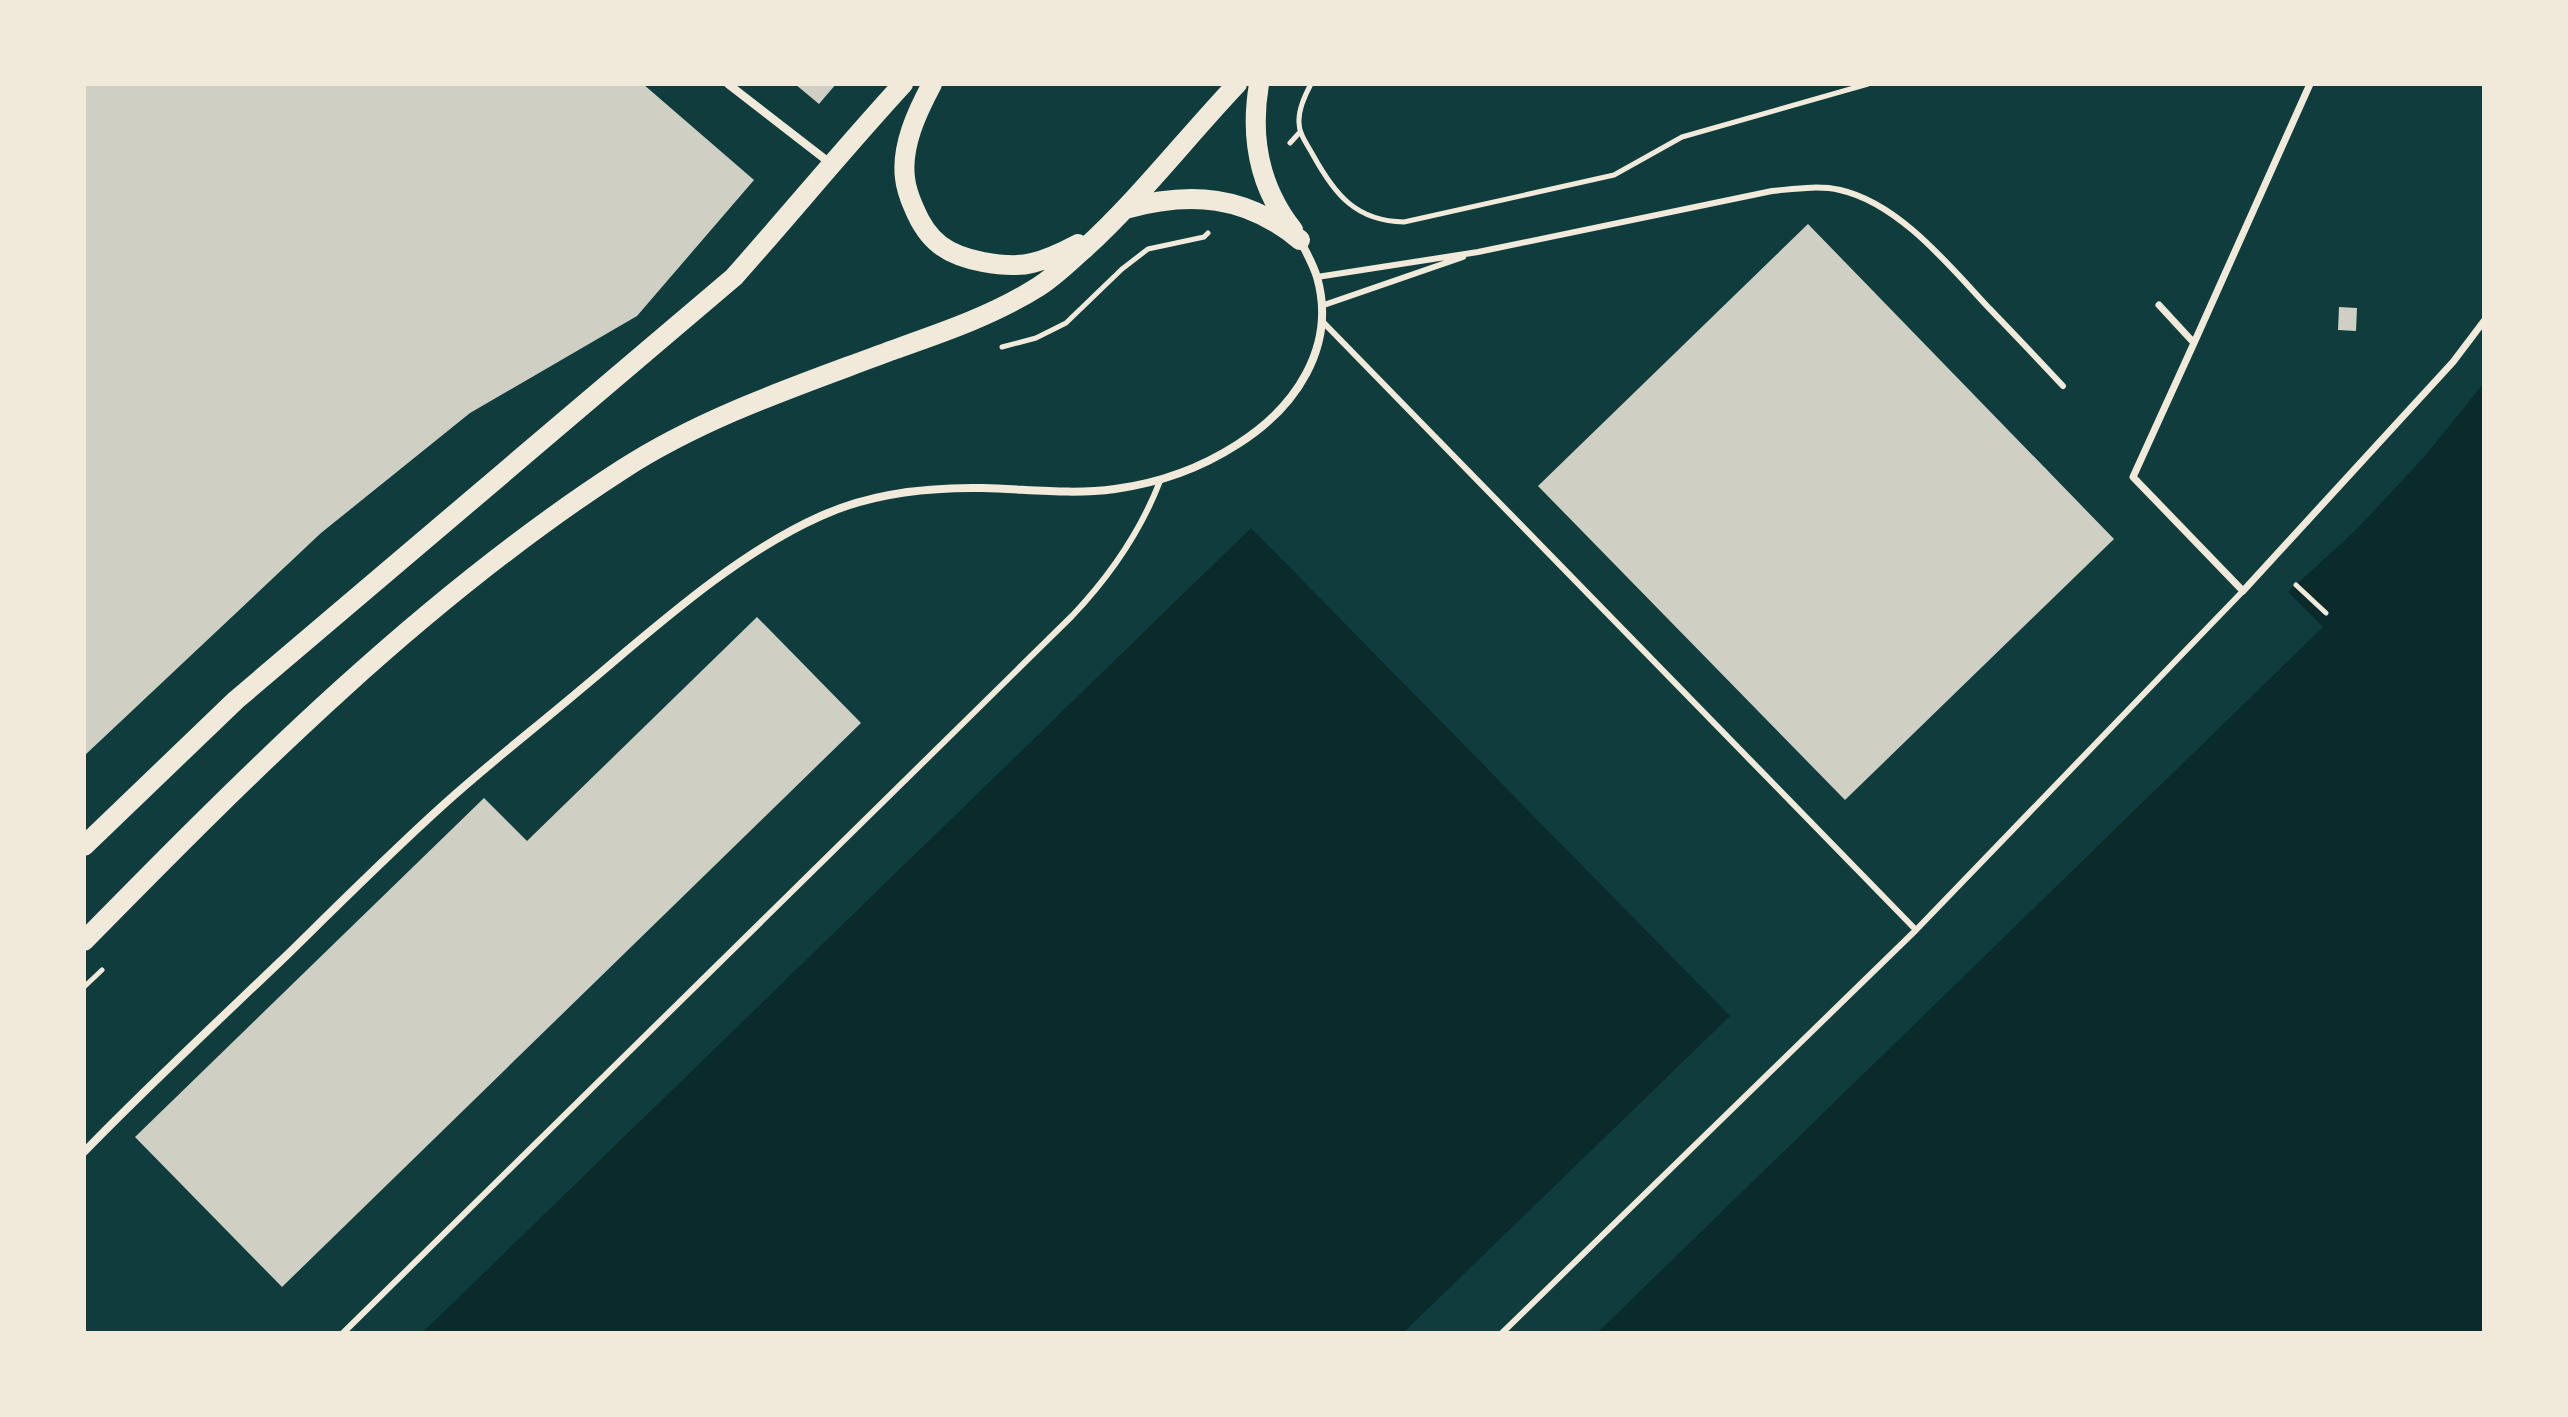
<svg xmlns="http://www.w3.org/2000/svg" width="2568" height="1417" viewBox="0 0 2568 1417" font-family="Barlow,sans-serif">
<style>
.water{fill:#0a2a2b}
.building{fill:#cfcfc3}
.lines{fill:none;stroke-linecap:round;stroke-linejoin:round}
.path{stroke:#f1e9da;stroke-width:5}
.service{stroke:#f1e9da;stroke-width:6}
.pedestrian{stroke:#f1e9da;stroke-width:7}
.minor{stroke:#f1e9da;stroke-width:8}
.primary{stroke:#f1e9da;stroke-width:20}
</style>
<rect width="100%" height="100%" fill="#0f3d3e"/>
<path class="water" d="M2484,383V1333H1597L2323,627L2288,592L2357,529L2424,457Z
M1251,528L1730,1016L1403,1333H422Z"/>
<path class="building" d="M84,84H643L754,180L637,316L470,413L321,533L84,756Z
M795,84H836L819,104Z
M1808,224L2114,539L1845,800L1538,486Z
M2339,307L2357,308L2356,331L2338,330Z
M757,617L861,723L282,1287L135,1137L484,798L527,841Z"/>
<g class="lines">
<path class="path" d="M1311,84C1305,95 1299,108 1299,120C1298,133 1307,144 1313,155C1335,195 1356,221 1404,222L1614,175L1682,137L1868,84
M1290,143L1300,132
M1002,347L1036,338L1066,323L1122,269L1148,249L1204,237L1208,233
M2296,585L2326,613
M84,987L102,970"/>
<path class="service" d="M1317,277L1478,252L1772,191C1794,189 1818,185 1840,190C1898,203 1948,264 1987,306C2012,332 2038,359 2063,386
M1321,306L1463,257
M1321,320L1916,930
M343,1333L1072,616C1110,576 1140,533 1160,481
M1502,1333L1916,930L2243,591"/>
<path class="pedestrian" d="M2159,305L2194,343L2133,477L2243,591L2453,362L2484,321
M2194,343L2310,84"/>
<path class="minor" d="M728,84L830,163
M84,1152C149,1085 218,1021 286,956C337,906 388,855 441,807C486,766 534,729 580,690C652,630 735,554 821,516C871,493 929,487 983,488C1027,489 1071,495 1115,489C1159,483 1201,468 1238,444C1295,408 1337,347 1317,277C1313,264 1306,252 1300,240"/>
<path class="primary" d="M932,84C917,112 901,146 905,178C906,188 910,199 914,208C928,242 947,255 983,262C999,265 1016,267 1032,263C1049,259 1063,252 1078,244
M1259,84C1250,137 1259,187 1293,230
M1125,209C1190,191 1246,195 1300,240
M84,846L236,700L734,277C791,213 845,147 903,84
M84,941C250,772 423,598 623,469C705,416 800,385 890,351C941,333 992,316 1038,287C1054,277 1068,263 1083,250C1139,199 1185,139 1237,84"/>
</g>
<rect width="2568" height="1417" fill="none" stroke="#f1e9da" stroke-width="172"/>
</svg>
